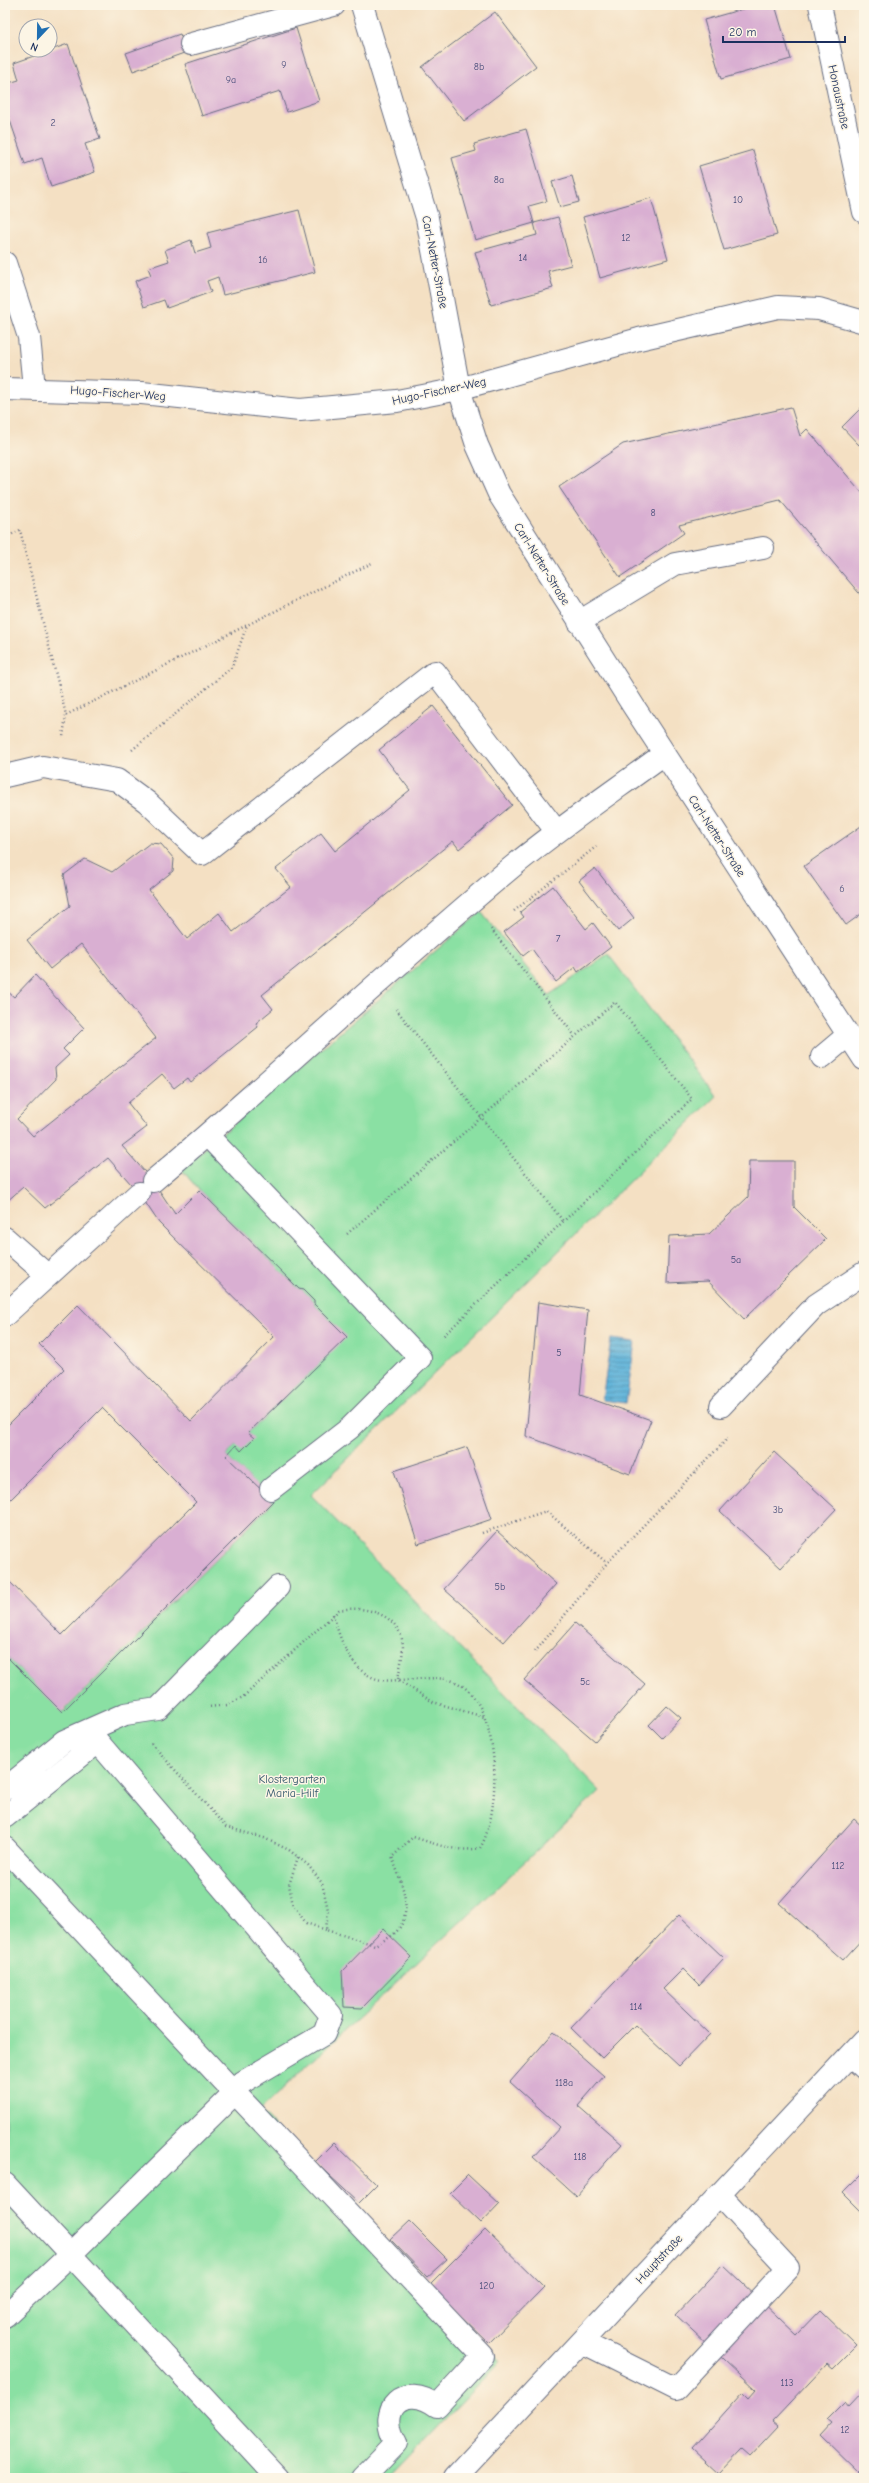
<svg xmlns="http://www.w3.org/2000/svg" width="869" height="2483" viewBox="0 0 869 2483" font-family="'Comic Neue',sans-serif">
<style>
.green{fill:#8ae0a3;stroke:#528880}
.water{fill:url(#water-rules);stroke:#3c709c}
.building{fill:#d9afd2}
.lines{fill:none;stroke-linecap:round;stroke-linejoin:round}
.minor-casing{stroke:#676d81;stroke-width:24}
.path{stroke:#676d81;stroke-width:2.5;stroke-dasharray:1 3;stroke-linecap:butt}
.minor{stroke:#fff;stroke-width:22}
.labels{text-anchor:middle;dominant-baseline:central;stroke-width:3;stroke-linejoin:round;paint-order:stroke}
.number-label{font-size:10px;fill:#4a4f7b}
.street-label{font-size:12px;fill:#1b2f5e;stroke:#fcf5e5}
.park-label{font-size:12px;fill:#375b6f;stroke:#fcf5e5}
</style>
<defs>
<pattern id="water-rules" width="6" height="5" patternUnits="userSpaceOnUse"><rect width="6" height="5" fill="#5db2d9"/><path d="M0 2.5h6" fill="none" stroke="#4c91b3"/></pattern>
</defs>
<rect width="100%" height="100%" fill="#fcf5e5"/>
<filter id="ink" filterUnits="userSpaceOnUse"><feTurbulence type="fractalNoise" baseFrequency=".025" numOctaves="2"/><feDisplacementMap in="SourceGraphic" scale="8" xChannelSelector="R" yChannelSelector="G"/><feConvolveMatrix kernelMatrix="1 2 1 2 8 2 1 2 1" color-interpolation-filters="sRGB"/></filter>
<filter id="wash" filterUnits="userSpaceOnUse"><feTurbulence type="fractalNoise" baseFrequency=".012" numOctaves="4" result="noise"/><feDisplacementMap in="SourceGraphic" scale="16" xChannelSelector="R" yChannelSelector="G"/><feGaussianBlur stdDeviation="0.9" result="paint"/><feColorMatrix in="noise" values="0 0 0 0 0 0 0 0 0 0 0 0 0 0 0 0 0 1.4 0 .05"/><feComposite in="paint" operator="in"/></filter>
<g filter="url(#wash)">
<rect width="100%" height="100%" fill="#f4e0c3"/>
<path class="green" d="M481,912L549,995L608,954L716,1096L311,1495L600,1791L259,2111L501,2362L389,2478H5V1655L63,1712L273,1502L226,1456L236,1445L253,1438L248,1433L346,1337L314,1304V1301L303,1290L299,1289L199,1190L181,1169Z"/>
<path class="water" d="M611,1339L635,1342L626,1403L602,1400Z"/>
<g id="blocks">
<path class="building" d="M757,5H775L791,59L721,79L704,20Z
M495,12L536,66L464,121L422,67Z
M296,28L319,101L287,112L280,91L202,116L185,64Z
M180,34L187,52L133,71L126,53Z
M68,44L100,139L85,144L95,172L51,187L42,158L25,164L5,106V84L19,80L14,63Z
M526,129L547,201L529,206L534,223L475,240L452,158L476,151L474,144Z
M753,150L777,235L724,250L699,166Z
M572,176L579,202L560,207L552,182Z
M651,198L668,259L600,278L583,217Z
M299,210L315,272L223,295L218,277L207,281L211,292L167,308L164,300L144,307L135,281L151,275L148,268L169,261L165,250L191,240L195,253L211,248L207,233Z
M558,217L571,265L548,271L553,288L491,305L475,252L537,235L534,223Z
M864,405V441L859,445L842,427Z
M791,407L800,436L807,429L864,495V599L780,500L679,525L684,533L620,577L559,487L623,444Z
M433,706L512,805L459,849L453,841L262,995L273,1009L256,1023L258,1027L190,1082L187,1078L174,1088L162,1074L128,1103L147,1127L122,1146L153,1181L175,1214L199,1190L299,1289L303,1290L314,1301V1304L347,1337L248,1433L254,1438L241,1451L236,1445L226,1456L273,1501L62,1712L5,1655V1577L62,1635L196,1502L102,1408L5,1505V1428L64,1369L39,1344L78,1305L191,1421L274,1337L159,1223L139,1193L108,1158L45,1208L23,1187L5,1203V993L7,991L14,997L35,975L84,1028L63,1049L69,1055L55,1068L56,1079L17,1119L33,1136L156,1038L81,944L50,969L27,940L70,906L64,875L85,859L112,872L150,843L161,844L174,859L173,871L149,890L187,939L219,913L233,932L291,887L276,869L321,833L335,851L410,790L379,750Z
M864,824V912L846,925L804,866Z
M595,868L634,918L618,931L579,881Z
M553,886L586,929L593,923L611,947L578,972L575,967L556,982L532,949L523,956L504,932L524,917L520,912Z
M749,1161H794V1207L826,1239L744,1319L708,1281L667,1283L669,1236L709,1234L748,1197Z
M538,1302L588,1310L580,1395L651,1420L630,1474L526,1436Z
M467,1447L492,1519L418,1544L394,1471Z
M774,1452L836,1509L781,1568L720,1511Z
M497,1531L556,1584L504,1642L444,1589Z
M575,1623L645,1684L595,1741L524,1680Z
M667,1706L681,1718L662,1738L649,1725Z
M854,1819L864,1828V1937L843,1960L779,1903Z
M679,1915L724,1958L699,1985L683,1969L663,1989L710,2034L679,2066L635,2025L602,2058L571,2028Z
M383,1929L412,1957L362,2008L344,2007L342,1971Z
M554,2032L604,2076L578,2106L622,2144L576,2196L533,2157L560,2127L510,2082Z
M334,2143L377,2185L359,2203L315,2162Z
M864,2172V2214L843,2193Z
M468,2175L499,2204L481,2223L450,2193Z
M409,2221L447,2259L427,2277L390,2239Z
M485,2229L544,2287L489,2343L429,2285Z
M723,2265L797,2335L820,2311L856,2346L833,2369L827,2364L773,2421L779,2426L750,2457L742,2450L719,2474L692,2449L743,2392L749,2398L756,2390L676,2315Z
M864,2391V2478H856L859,2473L821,2436L832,2424L827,2420L845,2402L849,2407Z"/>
</g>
</g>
<g filter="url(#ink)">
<use href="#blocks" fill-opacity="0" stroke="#676d81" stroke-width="1"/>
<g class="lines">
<g class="minor-casing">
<path id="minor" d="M362,5L427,218L459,389L477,445L499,494L634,707L864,1059
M820,5L864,212
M191,44L334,5
M5,263L29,337L34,388
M5,389L142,393L300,410L397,401L459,389L639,339L778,307L819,309L864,322
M579,622L675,564L763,548
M5,776L43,767L117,780L147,802L202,854L435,672L557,832
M822,1057L847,1036
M207,1135L420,1358L350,1428L271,1489
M153,1181C273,1080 386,972 506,872C556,830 611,793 664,754
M5,1238L47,1275
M5,1315L139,1193
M721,1406L816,1305L864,1273
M5,1789L64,1741L125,1714L158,1709L278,1587
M5,1817L98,1742L331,2015L324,2034L231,2089
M5,1848L235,2093
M850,2055L864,2068
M5,2184L278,2478
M5,2316L71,2254L235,2093L483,2356L437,2406C404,2382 376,2408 396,2443L362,2478
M582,2342L676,2389L788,2268L720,2195
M454,2478L864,2040"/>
</g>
<path class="path" d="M5,538L20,530L66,715L63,737
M66,715L372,563
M132,750L232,667L247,625
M514,911L597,846
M491,929L575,1036
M396,1009L563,1221
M347,1234L615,1002L692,1099L443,1336
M482,1533L546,1511L607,1563
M333,1614C342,1648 357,1686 398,1680L433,1702L484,1717
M535,1652L607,1563L728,1438
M151,1743L226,1827L264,1838L289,1850L308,1865L322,1883L328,1910L326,1930L375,1945C382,1941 392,1937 397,1931C415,1911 400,1879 392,1857L413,1837C436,1844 456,1853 480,1848C503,1811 502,1694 450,1680C437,1676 412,1680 398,1680C399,1670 403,1657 403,1646C401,1614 365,1605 339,1610L243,1697L228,1705L208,1707
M298,1857L289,1885L293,1905L306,1923L326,1930"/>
<use href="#minor" class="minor"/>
</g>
</g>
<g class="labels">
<g class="number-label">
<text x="284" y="65">9</text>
<text x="479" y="67">8b</text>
<text x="231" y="80">9a</text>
<text x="53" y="123">2</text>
<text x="499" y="180">8a</text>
<text x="738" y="200">10</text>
<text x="626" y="238">12</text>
<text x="523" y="258">14</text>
<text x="263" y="260">16</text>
<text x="653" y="513">8</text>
<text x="842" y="889">6</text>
<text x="558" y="939">7</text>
<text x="736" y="1260">5a</text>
<text x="559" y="1353">5</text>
<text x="778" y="1510">3b</text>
<text x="500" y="1587">5b</text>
<text x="585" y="1682">5c</text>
<text x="838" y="1866">112</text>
<text x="636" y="2007">114</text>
<text x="564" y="2083">118a</text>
<text x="580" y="2157">118</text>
<text x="487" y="2286">120</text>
<text x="787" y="2383">113</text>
<text x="845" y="2430">12</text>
</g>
<g class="street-label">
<text transform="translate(839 97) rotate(78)">Honaustraße</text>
<text transform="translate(435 262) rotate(79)">Carl-Netter-Straße</text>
<text transform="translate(439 391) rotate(-12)">Hugo-Fischer-Weg</text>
<text transform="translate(118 393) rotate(4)">Hugo-Fischer-Weg</text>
<text transform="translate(542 564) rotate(58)">Carl-Netter-Straße</text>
<text transform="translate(717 836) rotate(57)">Carl-Netter-Straße</text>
<text transform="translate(659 2259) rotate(-47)">Hauptstraße</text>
</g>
<g class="park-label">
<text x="292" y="1779">Klostergarten<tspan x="292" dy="14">Maria-Hilf</tspan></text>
</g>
</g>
<rect width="869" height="2483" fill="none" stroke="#fcf5e5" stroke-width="20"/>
<g transform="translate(38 38) rotate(202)"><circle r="19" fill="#fcf5e5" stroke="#a2a6af"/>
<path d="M0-3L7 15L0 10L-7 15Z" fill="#1f6fb2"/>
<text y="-6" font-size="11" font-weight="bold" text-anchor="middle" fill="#1b2f5e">N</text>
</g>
<path d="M723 36v6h122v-6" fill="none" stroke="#1b2f5e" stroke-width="2"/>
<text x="729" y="36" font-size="12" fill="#1b2f5e" stroke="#fcf5e5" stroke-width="3" paint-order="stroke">20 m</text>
</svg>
